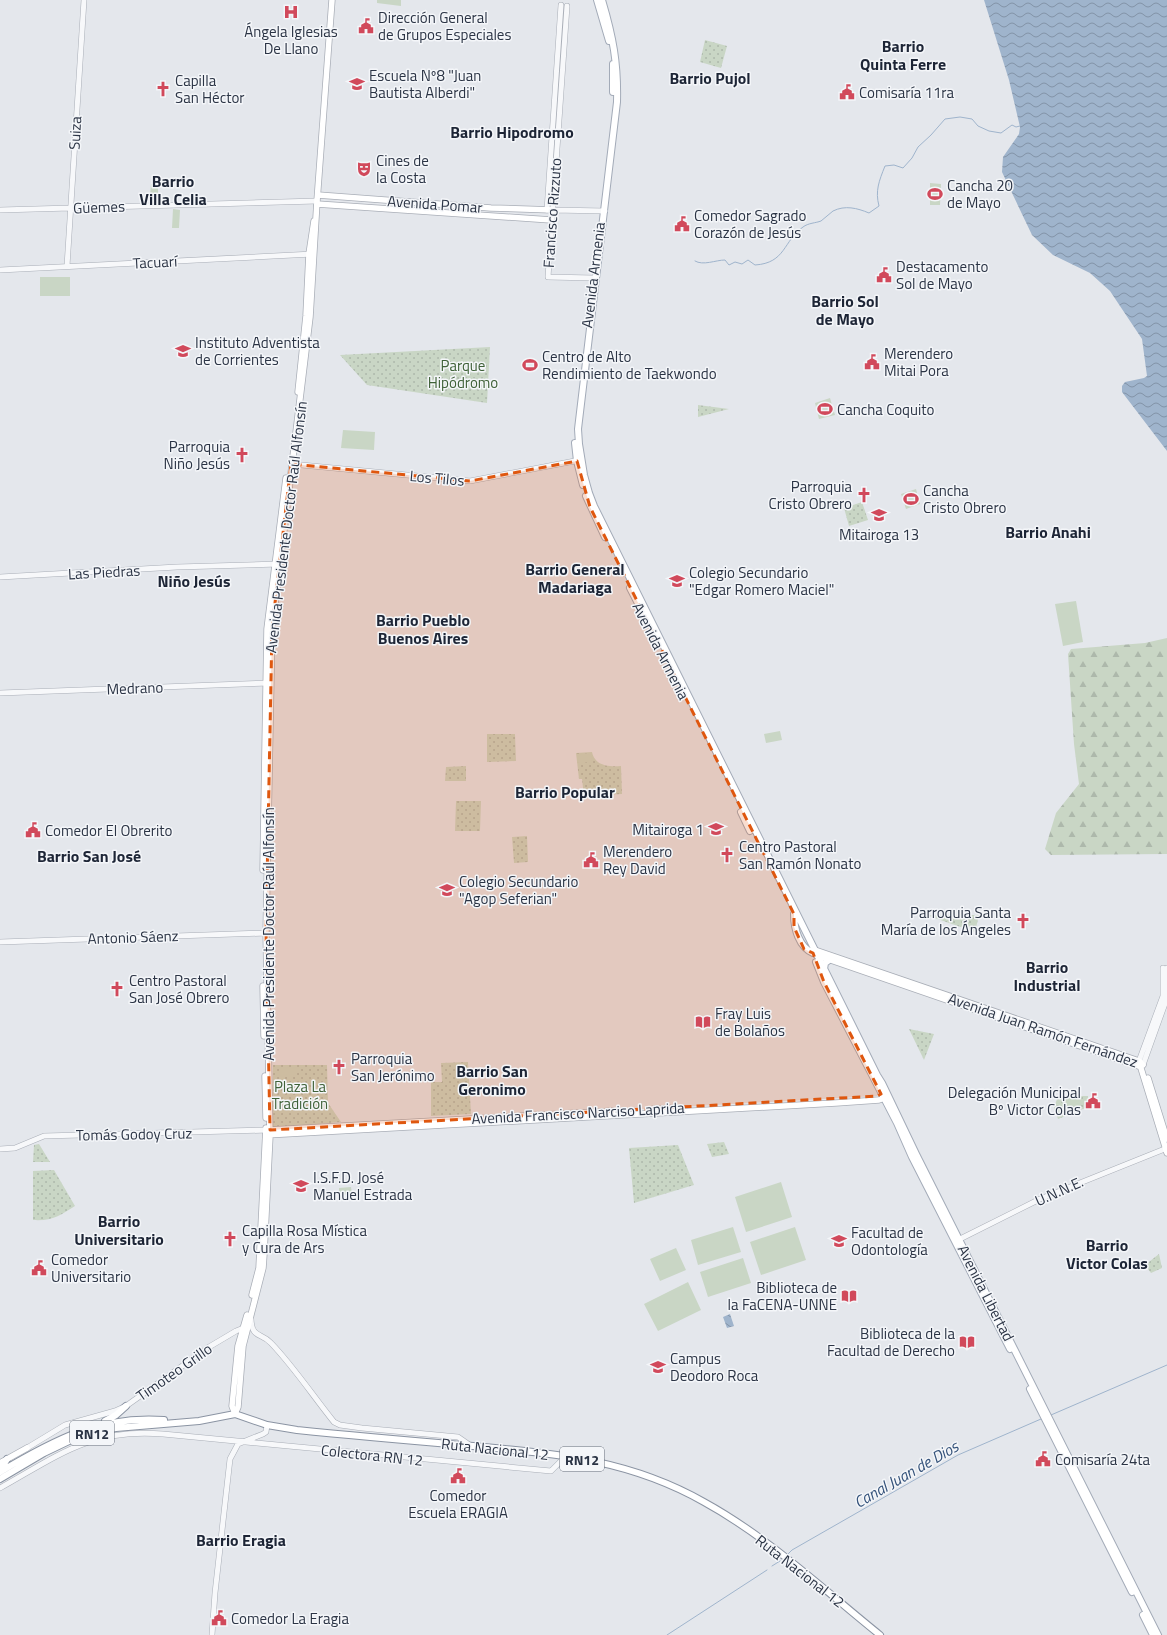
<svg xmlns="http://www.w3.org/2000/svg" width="1167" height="1635" viewBox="0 0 1167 1635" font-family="'Titillium Web',sans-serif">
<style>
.grass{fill:url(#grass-dots)}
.forest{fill:url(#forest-firs)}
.pitch{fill:#c9d6c5}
.water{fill:url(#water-waves)}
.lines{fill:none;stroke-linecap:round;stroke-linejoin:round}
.stream{stroke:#9fb4cc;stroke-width:1}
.tertiary-casing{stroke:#a9aeb7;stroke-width:6}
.secondary-casing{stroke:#a9aeb7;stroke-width:7}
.primary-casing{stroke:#a3abb8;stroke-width:8}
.trunk-casing{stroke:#8b94a3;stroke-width:8}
.tertiary{stroke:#f7f8fa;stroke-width:5}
.secondary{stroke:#fff;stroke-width:5.5}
.primary{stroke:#fff;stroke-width:6}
.trunk{stroke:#fff;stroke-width:6}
.marked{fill:#df570f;fill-opacity:0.2;stroke:#df570f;stroke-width:3;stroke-dasharray:8 5;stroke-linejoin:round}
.labels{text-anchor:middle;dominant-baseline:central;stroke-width:3;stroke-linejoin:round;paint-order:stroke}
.shield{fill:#f4f6f9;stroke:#676e7b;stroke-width:1}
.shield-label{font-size:14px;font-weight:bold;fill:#2b3445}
.poi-label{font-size:15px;fill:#2b3445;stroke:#f4f6f9;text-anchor:start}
.street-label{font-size:15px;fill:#2b3445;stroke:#f4f6f9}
.park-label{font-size:15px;fill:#3f6138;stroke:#f4f6f9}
.neighbourhood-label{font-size:16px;font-weight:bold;fill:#1d2536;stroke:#f4f6f9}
.water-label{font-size:16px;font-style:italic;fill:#34527a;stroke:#f4f6f9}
</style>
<defs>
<pattern id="grass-dots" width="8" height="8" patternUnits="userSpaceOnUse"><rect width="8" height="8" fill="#c9d6c5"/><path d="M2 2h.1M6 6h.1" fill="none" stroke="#adb8ab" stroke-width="1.8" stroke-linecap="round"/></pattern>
<pattern id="forest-firs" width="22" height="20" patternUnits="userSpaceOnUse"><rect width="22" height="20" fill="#c9d6c5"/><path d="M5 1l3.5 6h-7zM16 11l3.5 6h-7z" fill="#adb8ab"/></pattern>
<pattern id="water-waves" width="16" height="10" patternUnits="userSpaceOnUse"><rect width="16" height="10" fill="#9fb4cc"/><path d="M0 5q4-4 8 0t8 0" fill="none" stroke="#8293a7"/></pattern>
</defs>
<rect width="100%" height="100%" fill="#e4e7ec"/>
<path class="grass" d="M705,40L727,46L721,68L700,62Z
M490,347L487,403L367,385L340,355Z
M698,405L729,409L698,417Z
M862,502L868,520L849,526L844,508Z
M487,734H515L516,761L487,762Z
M592,752C595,766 609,767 621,766L622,794L584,796L582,779H579L576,753Z
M466,766V781H445L446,767Z
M456,801H481L480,831H455Z
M527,836L528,862L514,863L512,837Z
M926,915H979L975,932Z
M909,1029L934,1034L924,1060Z
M468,1062L471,1114L431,1116V1082H442L441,1063Z
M273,1065H327L328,1103L341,1122L273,1128Z
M1058,1096H1088V1107L1058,1119L1054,1108Z
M724,1142L729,1154L712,1157L707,1144Z
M39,1144L50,1162H33L34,1145Z
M678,1145L694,1185L634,1203L629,1148Z
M54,1170L75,1206C59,1216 53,1221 33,1220V1171Z
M1159,1254L1162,1268L1151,1273L1145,1265Z"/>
<path class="forest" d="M1167,638V854L1051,855L1045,849L1056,813L1079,784L1074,744L1068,654L1071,649L1145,643Z"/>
<path class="pitch" d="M377,0H401V6L377,3Z
M930,183L941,184L940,205H930Z
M151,184L158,185V197L150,196Z
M173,209L180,210L179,228H172Z
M40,277H70V296H40Z
M830,398L835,415L819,419L815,403Z
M343,430L375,432L374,450L341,448Z
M916,489L920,504L906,509L901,494Z
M1076,601L1083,642L1063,646L1055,604Z
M780,731L782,740L766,743L764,734Z
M591,753L592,762L577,763V754Z
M279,1067H295V1077H279Z
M1065,1097H1080V1106H1065Z
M781,1182L792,1217L746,1232L735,1197Z
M351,1187L352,1194L339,1195V1188Z
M733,1227L741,1252L698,1265L691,1240Z
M795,1227L806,1260L761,1275L750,1242Z
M676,1248L686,1270L660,1281L650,1259Z
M743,1258L751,1283L708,1297L700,1272Z
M688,1282L701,1310L658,1331L644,1304Z"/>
<path class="water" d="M984,0H1167V451L1122,392V386L1125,382L1144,378L1147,376L1142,339L1110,291L1090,273L1053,255L1032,235L1002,172L1003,157L1019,134L1020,127L1009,80Z
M730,1314L734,1326L727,1328L723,1317Z"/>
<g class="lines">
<path class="stream" d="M695,261C703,266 716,260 725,260L729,265L735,262L742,264L748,260L755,265C786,263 783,241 803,227C808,223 816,223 821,221C825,218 829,214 833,211C845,205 857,208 869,213L879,206C875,191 879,181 885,166L894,165L903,168L912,158L918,147L931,135L945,119L960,117L972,119L978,126L989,131L1001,133L1012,125L1016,127L1020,126
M1051,1415L1167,1365
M787,1555L792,1550L958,1455L1041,1419
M772,1566L780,1561
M667,1635L767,1570"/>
<g class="tertiary-casing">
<path id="tertiary" d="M567,6L548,277L593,278L597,276
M0,210L317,201
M547,210L561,5
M553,210L605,211
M67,266L84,0
M0,270L313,254
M291,464L470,481L580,460
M0,577L177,567L279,564
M0,693L269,683
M0,942L266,933
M1139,1061L1163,996V968
M1143,1065L1167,998V968
M0,1149L15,1148L44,1136L268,1130
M956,1241L1040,1199L1167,1148
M251,1319C252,1339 261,1332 271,1343C294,1367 313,1396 334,1422L340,1425L362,1428L458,1437L471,1446
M27,1448L65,1425L115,1411L126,1406L209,1347L236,1331L246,1327
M0,1488C59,1455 92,1428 163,1434L551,1471L566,1456
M212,1635L215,1593L230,1459L238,1444L263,1434L266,1432L267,1425"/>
</g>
<g class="secondary-casing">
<path id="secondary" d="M318,195L491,208L553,210
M317,204L551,220
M298,392L306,316L309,254L314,221
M263,870L267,629L286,478
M815,950L1139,1061L1143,1065
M816,955L1141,1067
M263,986L264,1036
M1140,1065L1167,1153
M265,1076L266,1118
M1148,1078L1167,1139
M653,1109L675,1108
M270,1130L613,1111
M266,1135L836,1103L879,1100L888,1097
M252,1295L259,1268L266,1128
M235,1414L238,1407L243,1346L263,1268L264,1254L270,1135L266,933L272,629L310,317L317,201L332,0
M235,1414L232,1406L238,1346L247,1315
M0,1463L27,1448"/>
</g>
<g class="primary-casing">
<path id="primary" d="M597,0L609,41
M602,0C613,37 618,63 617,102L578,429L579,444L584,475L589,493L594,506L877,1075L882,1083L916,1154L1158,1635
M613,64V92
M575,443L577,461L583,485
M586,496L605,537
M630,588L647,621
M741,812L750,831
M794,914C794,929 799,947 813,953
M816,962L824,982L897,1123L912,1157L1010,1349
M824,969L825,963L829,960
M1030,1389L1132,1592
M1143,1615L1153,1635"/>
</g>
<g class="trunk-casing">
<path id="trunk" d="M105,1421L116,1415L126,1406
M0,1471L7,1459
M0,1472C52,1441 100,1415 164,1420
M0,1479L44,1453L69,1441L99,1431L116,1428L199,1421L235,1414L267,1425L297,1430C356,1436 414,1441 473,1446C557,1454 628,1459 704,1502C768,1537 824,1590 880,1635"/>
</g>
<use href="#tertiary" class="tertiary"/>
<use href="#secondary" class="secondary"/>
<use href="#primary" class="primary"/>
<use href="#trunk" class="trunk"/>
</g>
<path class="marked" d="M577,461L590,507L794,914V927L804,949L813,953L824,982L881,1094L877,1096L270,1130L266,933L272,629L291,464L470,481Z"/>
<defs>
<g id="hospital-bare" transform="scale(1.2)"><path d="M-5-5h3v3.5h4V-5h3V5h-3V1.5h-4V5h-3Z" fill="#d1495b" stroke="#f4f6f9" stroke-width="2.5" paint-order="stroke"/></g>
<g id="civic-bare" transform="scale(1.2)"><path d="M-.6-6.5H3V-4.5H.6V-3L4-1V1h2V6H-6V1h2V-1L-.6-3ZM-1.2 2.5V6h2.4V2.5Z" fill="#d1495b" stroke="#f4f6f9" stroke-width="2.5" paint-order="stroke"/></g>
<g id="school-bare" transform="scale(1.2)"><path d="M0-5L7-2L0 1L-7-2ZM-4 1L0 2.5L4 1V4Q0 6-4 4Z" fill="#d1495b" stroke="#f4f6f9" stroke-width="2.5" paint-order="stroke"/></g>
<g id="church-bare" transform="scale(1.2)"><path d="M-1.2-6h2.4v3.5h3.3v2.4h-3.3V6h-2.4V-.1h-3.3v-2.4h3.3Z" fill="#d1495b" stroke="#f4f6f9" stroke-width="2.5" paint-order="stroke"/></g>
<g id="theatre-bare" transform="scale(1.2)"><path d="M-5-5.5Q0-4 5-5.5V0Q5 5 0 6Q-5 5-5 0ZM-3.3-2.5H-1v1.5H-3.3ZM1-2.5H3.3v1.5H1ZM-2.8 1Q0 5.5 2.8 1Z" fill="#d1495b" stroke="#f4f6f9" stroke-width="2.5" paint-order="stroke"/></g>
<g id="stadium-bare" transform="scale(1.2)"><path d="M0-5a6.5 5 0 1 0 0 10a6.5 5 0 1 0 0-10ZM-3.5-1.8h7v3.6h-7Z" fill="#d1495b" stroke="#f4f6f9" stroke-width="2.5" paint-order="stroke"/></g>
<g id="library-bare" transform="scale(1.2)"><path d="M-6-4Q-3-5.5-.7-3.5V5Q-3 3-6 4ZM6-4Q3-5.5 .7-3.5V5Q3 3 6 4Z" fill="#d1495b" stroke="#f4f6f9" stroke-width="2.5" paint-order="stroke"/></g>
<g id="university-bare" transform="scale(1.2)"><path d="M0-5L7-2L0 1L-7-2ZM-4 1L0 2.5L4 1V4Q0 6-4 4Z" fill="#d1495b" stroke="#f4f6f9" stroke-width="2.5" paint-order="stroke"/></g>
</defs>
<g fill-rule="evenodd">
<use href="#hospital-bare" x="291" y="12"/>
<use href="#civic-bare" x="366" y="26"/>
<use href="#school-bare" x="357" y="84"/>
<use href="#church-bare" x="163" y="89"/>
<use href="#civic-bare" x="847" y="92"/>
<use href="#theatre-bare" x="364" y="169"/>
<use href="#stadium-bare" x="935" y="194"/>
<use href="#civic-bare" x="682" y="224"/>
<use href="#civic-bare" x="884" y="275"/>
<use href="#school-bare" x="183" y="351"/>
<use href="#civic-bare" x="872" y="362"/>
<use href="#stadium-bare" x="530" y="365"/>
<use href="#stadium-bare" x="825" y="409"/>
<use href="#church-bare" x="242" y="455"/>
<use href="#church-bare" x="864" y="495"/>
<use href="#stadium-bare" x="911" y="499"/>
<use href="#school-bare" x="879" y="515"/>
<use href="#school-bare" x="677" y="581"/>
<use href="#school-bare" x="716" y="829"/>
<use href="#civic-bare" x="33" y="830"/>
<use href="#church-bare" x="727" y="855"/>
<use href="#civic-bare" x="591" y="860"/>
<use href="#school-bare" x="447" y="890"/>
<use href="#church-bare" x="1023" y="921"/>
<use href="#church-bare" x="117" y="989"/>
<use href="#library-bare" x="703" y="1022"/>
<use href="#church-bare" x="339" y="1067"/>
<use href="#civic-bare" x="1093" y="1101"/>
<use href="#university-bare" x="301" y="1186"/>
<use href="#church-bare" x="230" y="1239"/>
<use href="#university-bare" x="839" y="1241"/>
<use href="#civic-bare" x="39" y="1268"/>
<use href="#library-bare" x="849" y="1296"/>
<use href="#library-bare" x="967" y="1342"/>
<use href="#university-bare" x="658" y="1367"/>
<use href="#civic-bare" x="1043" y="1459"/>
<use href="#civic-bare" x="458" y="1476"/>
<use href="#civic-bare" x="219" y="1618"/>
</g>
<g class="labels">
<g class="shield">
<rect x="70" y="1421" width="44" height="24" rx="3"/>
<rect x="560" y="1447" width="44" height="24" rx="3"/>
</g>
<g class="shield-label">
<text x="92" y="1433">RN12</text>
<text x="582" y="1459">RN12</text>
</g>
<g class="poi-label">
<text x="378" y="17">Dirección General<tspan x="378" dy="17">de Grupos Especiales</tspan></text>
<text x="291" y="31" text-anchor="middle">Ángela Iglesias<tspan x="291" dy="17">De Llano</tspan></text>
<text x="369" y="75">Escuela Nº8 "Juan<tspan x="369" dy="17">Bautista Alberdi"</tspan></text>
<text x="175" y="80">Capilla<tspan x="175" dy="17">San Héctor</tspan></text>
<text x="859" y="92">Comisaría 11ra</text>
<text x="376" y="160">Cines de<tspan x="376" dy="17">la Costa</tspan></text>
<text x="947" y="185">Cancha 20<tspan x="947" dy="17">de Mayo</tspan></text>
<text x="694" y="215">Comedor Sagrado<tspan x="694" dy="17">Corazón de Jesús</tspan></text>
<text x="896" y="266">Destacamento<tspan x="896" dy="17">Sol de Mayo</tspan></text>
<text x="195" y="342">Instituto Adventista<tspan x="195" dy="17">de Corrientes</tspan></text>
<text x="884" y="353">Merendero<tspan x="884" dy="17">Mitai Pora</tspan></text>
<text x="542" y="356">Centro de Alto<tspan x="542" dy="17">Rendimiento de Taekwondo</tspan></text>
<text x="837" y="409">Cancha Coquito</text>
<text x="230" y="446" text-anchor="end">Parroquia<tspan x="230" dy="17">Niño Jesús</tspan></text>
<text x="852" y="486" text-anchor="end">Parroquia<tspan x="852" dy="17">Cristo Obrero</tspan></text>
<text x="923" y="490">Cancha<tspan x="923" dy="17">Cristo Obrero</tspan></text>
<text x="879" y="534" text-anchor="middle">Mitairoga 13</text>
<text x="689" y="572">Colegio Secundario<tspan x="689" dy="17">"Edgar Romero Maciel"</tspan></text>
<text x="704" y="829" text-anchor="end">Mitairoga 1</text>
<text x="45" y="830">Comedor El Obrerito</text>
<text x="739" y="846">Centro Pastoral<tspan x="739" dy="17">San Ramón Nonato</tspan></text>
<text x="603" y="851">Merendero<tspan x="603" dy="17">Rey David</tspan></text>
<text x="459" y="881">Colegio Secundario<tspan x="459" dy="17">"Agop Seferian"</tspan></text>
<text x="1011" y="912" text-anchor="end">Parroquia Santa<tspan x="1011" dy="17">María de los Ángeles</tspan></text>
<text x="129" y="980">Centro Pastoral<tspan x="129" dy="17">San José Obrero</tspan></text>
<text x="715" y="1013">Fray Luis<tspan x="715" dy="17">de Bolaños</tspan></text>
<text x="351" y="1058">Parroquia<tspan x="351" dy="17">San Jerónimo</tspan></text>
<text x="1081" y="1092" text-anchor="end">Delegación Municipal<tspan x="1081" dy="17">Bº Victor Colas</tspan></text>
<text x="313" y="1177">I.S.F.D. José<tspan x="313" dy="17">Manuel Estrada</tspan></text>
<text x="242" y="1230">Capilla Rosa Mística<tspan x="242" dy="17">y Cura de Ars</tspan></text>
<text x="851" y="1232">Facultad de<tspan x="851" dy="17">Odontología</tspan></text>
<text x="51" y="1259">Comedor<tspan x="51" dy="17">Universitario</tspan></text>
<text x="837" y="1287" text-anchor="end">Biblioteca de<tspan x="837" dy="17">la FaCENA-UNNE</tspan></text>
<text x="955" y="1333" text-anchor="end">Biblioteca de la<tspan x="955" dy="17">Facultad de Derecho</tspan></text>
<text x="670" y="1358">Campus<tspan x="670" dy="17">Deodoro Roca</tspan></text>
<text x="1055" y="1459">Comisaría 24ta</text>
<text x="458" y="1495" text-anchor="middle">Comedor<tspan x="458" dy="17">Escuela ERAGIA</tspan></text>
<text x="231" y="1618">Comedor La Eragia</text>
</g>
<g class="street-label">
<text transform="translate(75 133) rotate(-87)">Suiza</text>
<text transform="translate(435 204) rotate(4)">Avenida Pomar</text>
<text transform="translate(99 207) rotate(-2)">Güemes</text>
<text transform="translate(552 213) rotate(-86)">Francisco Rizzuto</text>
<text transform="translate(155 262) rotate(-3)">Tacuarí</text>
<text transform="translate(593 275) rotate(-83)">Avenida Armenia</text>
<text transform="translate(437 478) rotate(5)">Los Tilos</text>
<text transform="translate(286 527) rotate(-83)">Avenida Presidente Doctor Raúl Alfonsín</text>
<text transform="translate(104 572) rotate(-3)">Las Piedras</text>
<text transform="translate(661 651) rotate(63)">Avenida Armenia</text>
<text transform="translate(135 688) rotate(-2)">Medrano</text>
<text transform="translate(268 934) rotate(-90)">Avenida Presidente Doctor Raúl Alfonsín</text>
<text transform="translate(133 937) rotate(-2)">Antonio Sáenz</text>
<text transform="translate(1043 1030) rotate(19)">Avenida Juan Ramón Fernández</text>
<text transform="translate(578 1113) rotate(-3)">Avenida Francisco Narciso Laprida</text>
<text transform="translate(134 1134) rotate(-1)">Tomás Godoy Cruz</text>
<text transform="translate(1059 1191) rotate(-24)">U.N.N.E.</text>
<text transform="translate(986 1293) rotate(63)">Avenida Libertad</text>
<text transform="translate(174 1372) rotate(-35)">Timoteo Grillo</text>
<text transform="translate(495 1449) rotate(6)">Ruta Nacional 12</text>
<text transform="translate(372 1455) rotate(6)">Colectora RN 12</text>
<text transform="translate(800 1571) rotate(38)">Ruta Nacional 12</text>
</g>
<g class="park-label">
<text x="463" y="365">Parque<tspan x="463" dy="17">Hipódromo</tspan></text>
<text x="300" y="1086">Plaza La<tspan x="300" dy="17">Tradición</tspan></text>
</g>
<g class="neighbourhood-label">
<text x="903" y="46">Barrio<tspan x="903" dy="18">Quinta Ferre</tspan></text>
<text x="710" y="78">Barrio Pujol</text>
<text x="512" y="132">Barrio Hipodromo</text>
<text x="173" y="181">Barrio<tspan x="173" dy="18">Villa Celia</tspan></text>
<text x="845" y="301">Barrio Sol<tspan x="845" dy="18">de Mayo</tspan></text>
<text x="1048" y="532">Barrio Anahi</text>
<text x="575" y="569">Barrio General<tspan x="575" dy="18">Madariaga</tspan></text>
<text x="194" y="581">Niño Jesús</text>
<text x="423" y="620">Barrio Pueblo<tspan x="423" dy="18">Buenos Aires</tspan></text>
<text x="565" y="792">Barrio Popular</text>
<text x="89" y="856">Barrio San José</text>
<text x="1047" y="967">Barrio<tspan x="1047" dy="18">Industrial</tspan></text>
<text x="492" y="1071">Barrio San<tspan x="492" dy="18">Geronimo</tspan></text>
<text x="119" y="1221">Barrio<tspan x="119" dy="18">Universitario</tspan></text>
<text x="1107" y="1245">Barrio<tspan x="1107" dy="18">Victor Colas</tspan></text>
<text x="241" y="1540">Barrio Eragia</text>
</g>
<g class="water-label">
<text transform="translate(906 1474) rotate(-30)">Canal Juan de Dios</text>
</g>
</g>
</svg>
